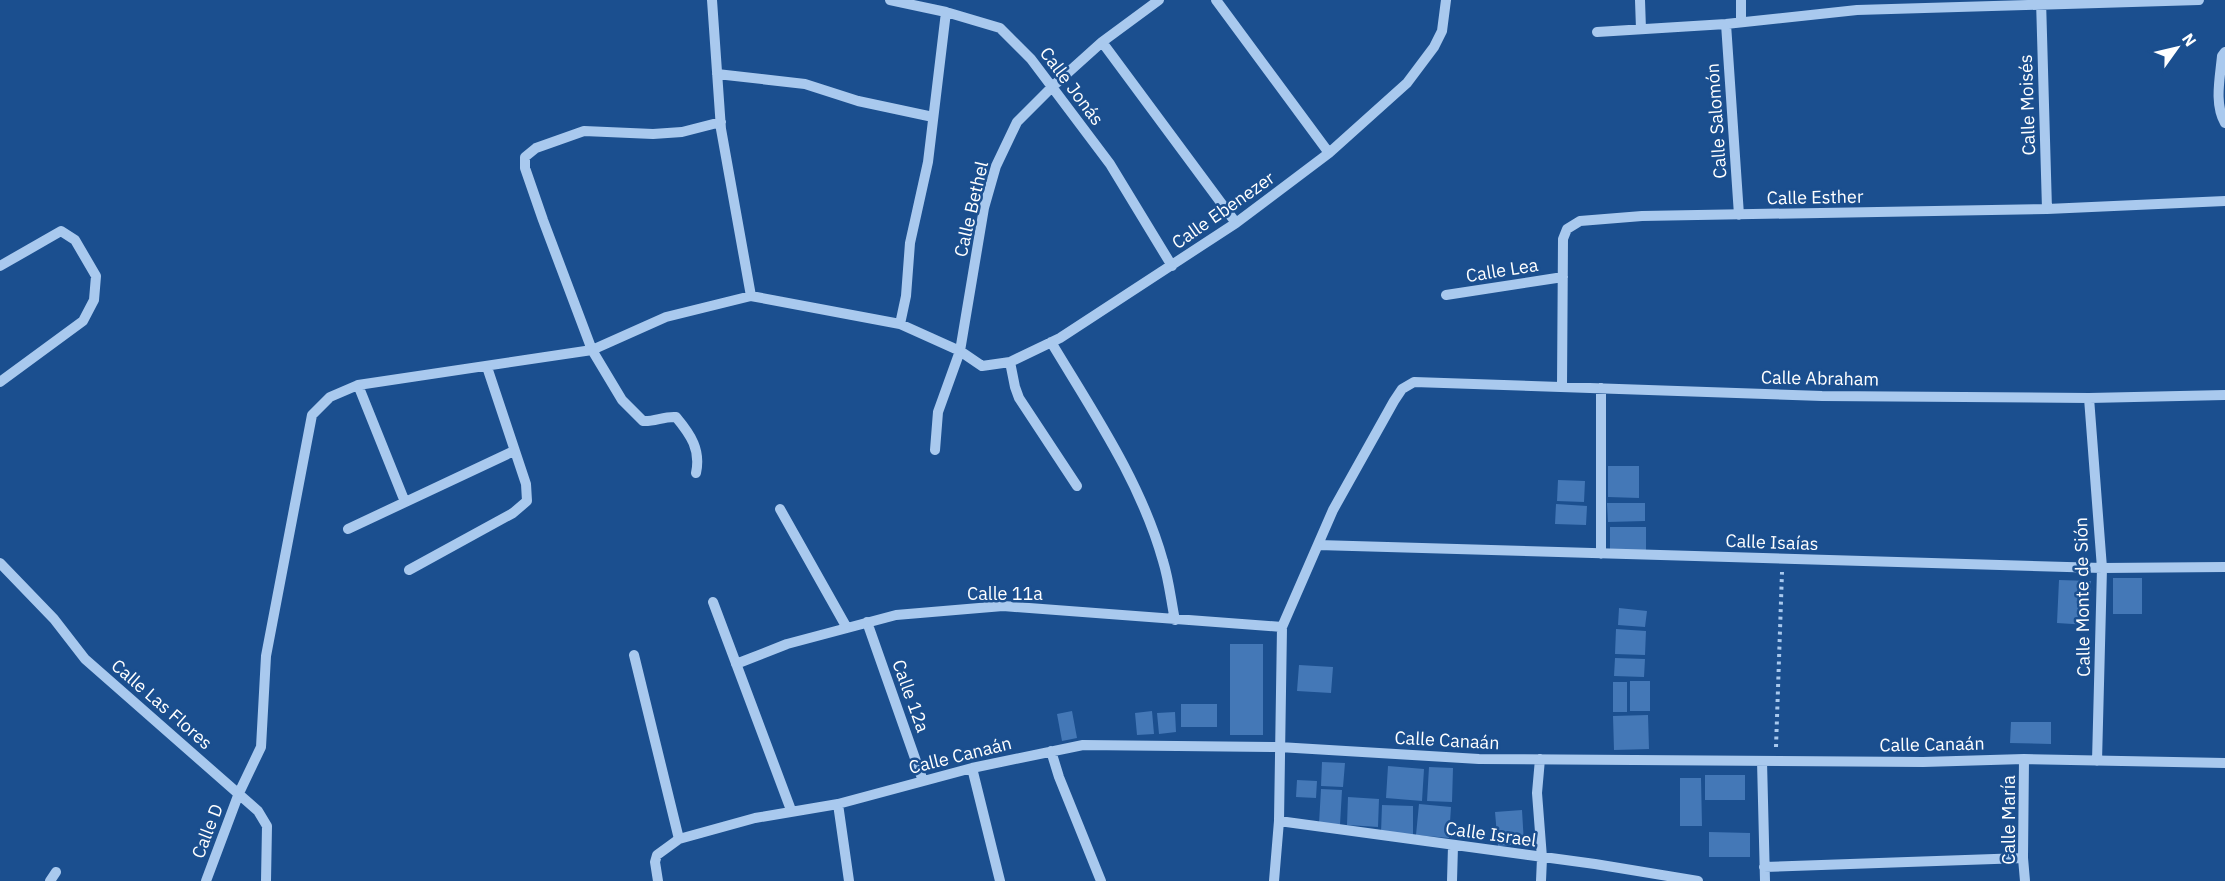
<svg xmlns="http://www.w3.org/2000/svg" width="2225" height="881" viewBox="0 0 2225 881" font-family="'IBM Plex Sans',sans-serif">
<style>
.building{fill:#4478b7}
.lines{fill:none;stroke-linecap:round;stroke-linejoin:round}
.path{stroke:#a9c9ee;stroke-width:4;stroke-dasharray:3 4.5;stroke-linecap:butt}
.minor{stroke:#a9c9ee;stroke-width:10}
.labels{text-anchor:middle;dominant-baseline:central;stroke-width:5;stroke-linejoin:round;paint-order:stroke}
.street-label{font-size:18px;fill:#fff;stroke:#1b4f8f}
</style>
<rect width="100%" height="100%" fill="#1b4f8f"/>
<path class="building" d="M1608,466H1639V498L1608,497Z
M1558,480L1585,481L1584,502L1557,501Z
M1607,503H1645V521L1608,522Z
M1556,504L1587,506L1586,525L1555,524Z
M1610,527H1646V552H1610Z
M2113,578H2142V614H2113Z
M2059,580L2091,581L2088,625L2057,623Z
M1619,608L1647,611L1645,627L1618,625Z
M1616,629L1646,631L1645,655L1615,654Z
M1230,644H1263V735H1230Z
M1615,658L1645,659L1644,677L1614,676Z
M1299,665L1333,667L1331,693L1297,691Z
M1630,681H1650V711H1630Z
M1613,682H1627V712H1613Z
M1181,704H1217V727H1181Z
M1072,711L1077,738L1062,741L1057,714Z
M1152,711L1154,734L1137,735L1135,713Z
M1175,712L1176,732L1159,734L1157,713Z
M1648,715L1649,749L1614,750L1613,716Z
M2011,722H2051V744L2010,743Z
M1322,762L1345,763L1343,787L1321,786Z
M1388,766L1424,769L1422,801L1386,798Z
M1429,767L1453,768L1452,802L1427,801Z
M1705,775H1745V800H1705Z
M1680,778H1701L1702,826H1680Z
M1297,780L1317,781L1316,798L1296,797Z
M1321,789L1342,790L1340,825L1319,824Z
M1348,797L1379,799L1378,827L1347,825Z
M1419,804L1451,807L1449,838L1416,835Z
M1382,805L1413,806V834L1381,833Z
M1522,810L1524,844L1498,846L1495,812Z
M1709,832L1750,833V857H1709Z"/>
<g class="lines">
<path class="path" d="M1776,747L1782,572"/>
<path class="minor" d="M712,0L721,129L751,296
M890,0L946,12L1000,28L1031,59L1110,164L1172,266
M1216,0L1329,153
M1640,0L1641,29
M2041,0L2047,209
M1741,22V0
M1726,24L1739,215
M1597,32L1726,24L1857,10L2199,0
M1102,42L1236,223
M2225,52L2222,56C2220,78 2214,104 2225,123
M717,74L805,84L858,101L933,117
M0,266L61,231L75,240L96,276L94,300L83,321L0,382
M1446,295L1563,277
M900,324L906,296L910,243L928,162L946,12
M1051,342C1093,412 1141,482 1163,561C1169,580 1171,601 1175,620
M1010,362L1015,387L1019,398L1077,486
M358,385L405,502
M1562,387L1563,239L1567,229L1580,221L1642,216L2047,209L2225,201
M2089,398L2102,568L2097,761
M935,450L938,412L960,351L984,208L996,166L1017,122L1052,87L1102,42L1159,0
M696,473C701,450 691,435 676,417C664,416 654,422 643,421L622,400L592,350L543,220L525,168V157L536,148L584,131L653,134L682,132L721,122
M780,509L847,628
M348,529L514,451
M1318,545L2102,568L2225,567
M1601,554V388
M0,563L54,619L85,659L258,811L267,826L266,881
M409,570L513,513L527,501L526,484L487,367
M713,602L791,810
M867,622L923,781
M634,655L679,839
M736,664L787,644L896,615L1003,606L1282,627
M1051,751L1059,777L1101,881
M1540,759L1537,793L1542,858L1541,881
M2024,759L2023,858L2025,881
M1762,761L1765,881
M972,768L1000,881
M838,804L849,881
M1279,821L1595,864L1698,881
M1764,867L2023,858
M50,881L56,872
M206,881L239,793L261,747L266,656L312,415L330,397L358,385L592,350L666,317L751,296L900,324L960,351L982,366L1010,362L1060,338L1236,223L1329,153L1407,83L1434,47L1442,31L1446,0
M658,881L655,862L657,855L679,839L755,818L838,804L972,768L1083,745L1279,747L1479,759L1923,762L2024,759L2225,763
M1274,881L1279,821L1282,627L1333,510L1394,401L1402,389L1414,382L1822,396L2089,398L2225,395
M1452,881L1453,846"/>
</g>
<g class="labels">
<g class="street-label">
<text transform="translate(1072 86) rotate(53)">Calle Jonás</text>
<text transform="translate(2027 105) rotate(-92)">Calle Moisés</text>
<text transform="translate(1716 121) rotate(-94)">Calle Salomón</text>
<text transform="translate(1815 197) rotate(-1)">Calle Esther</text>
<text transform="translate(971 209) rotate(-77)">Calle Bethel</text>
<text transform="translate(1223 210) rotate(-35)">Calle Ebenezer</text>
<text transform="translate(1502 270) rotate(-9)">Calle Lea</text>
<text transform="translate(1820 378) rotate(1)">Calle Abraham</text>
<text transform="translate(1772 542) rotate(2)">Calle Isaías</text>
<text x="1005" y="593">Calle 11a</text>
<text transform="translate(2082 597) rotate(-91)">Calle Monte de Sión</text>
<text transform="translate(911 696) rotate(70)">Calle 12a</text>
<text transform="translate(162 704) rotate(41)">Calle Las Flores</text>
<text transform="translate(1447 740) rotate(3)">Calle Canaán</text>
<text transform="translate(1932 744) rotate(-1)">Calle Canaán</text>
<text transform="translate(960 755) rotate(-14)">Calle Canaán</text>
<text transform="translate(2008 820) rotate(-90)">Calle María</text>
<text transform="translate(207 831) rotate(-69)">Calle D</text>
<text transform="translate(1491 834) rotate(8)">Calle Israel</text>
</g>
</g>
<g transform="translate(2177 48) rotate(56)" stroke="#1b4f8f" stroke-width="4.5" paint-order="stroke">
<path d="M0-4.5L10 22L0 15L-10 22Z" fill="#ffffff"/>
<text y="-9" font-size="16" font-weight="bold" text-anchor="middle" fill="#ffffff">N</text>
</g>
</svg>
